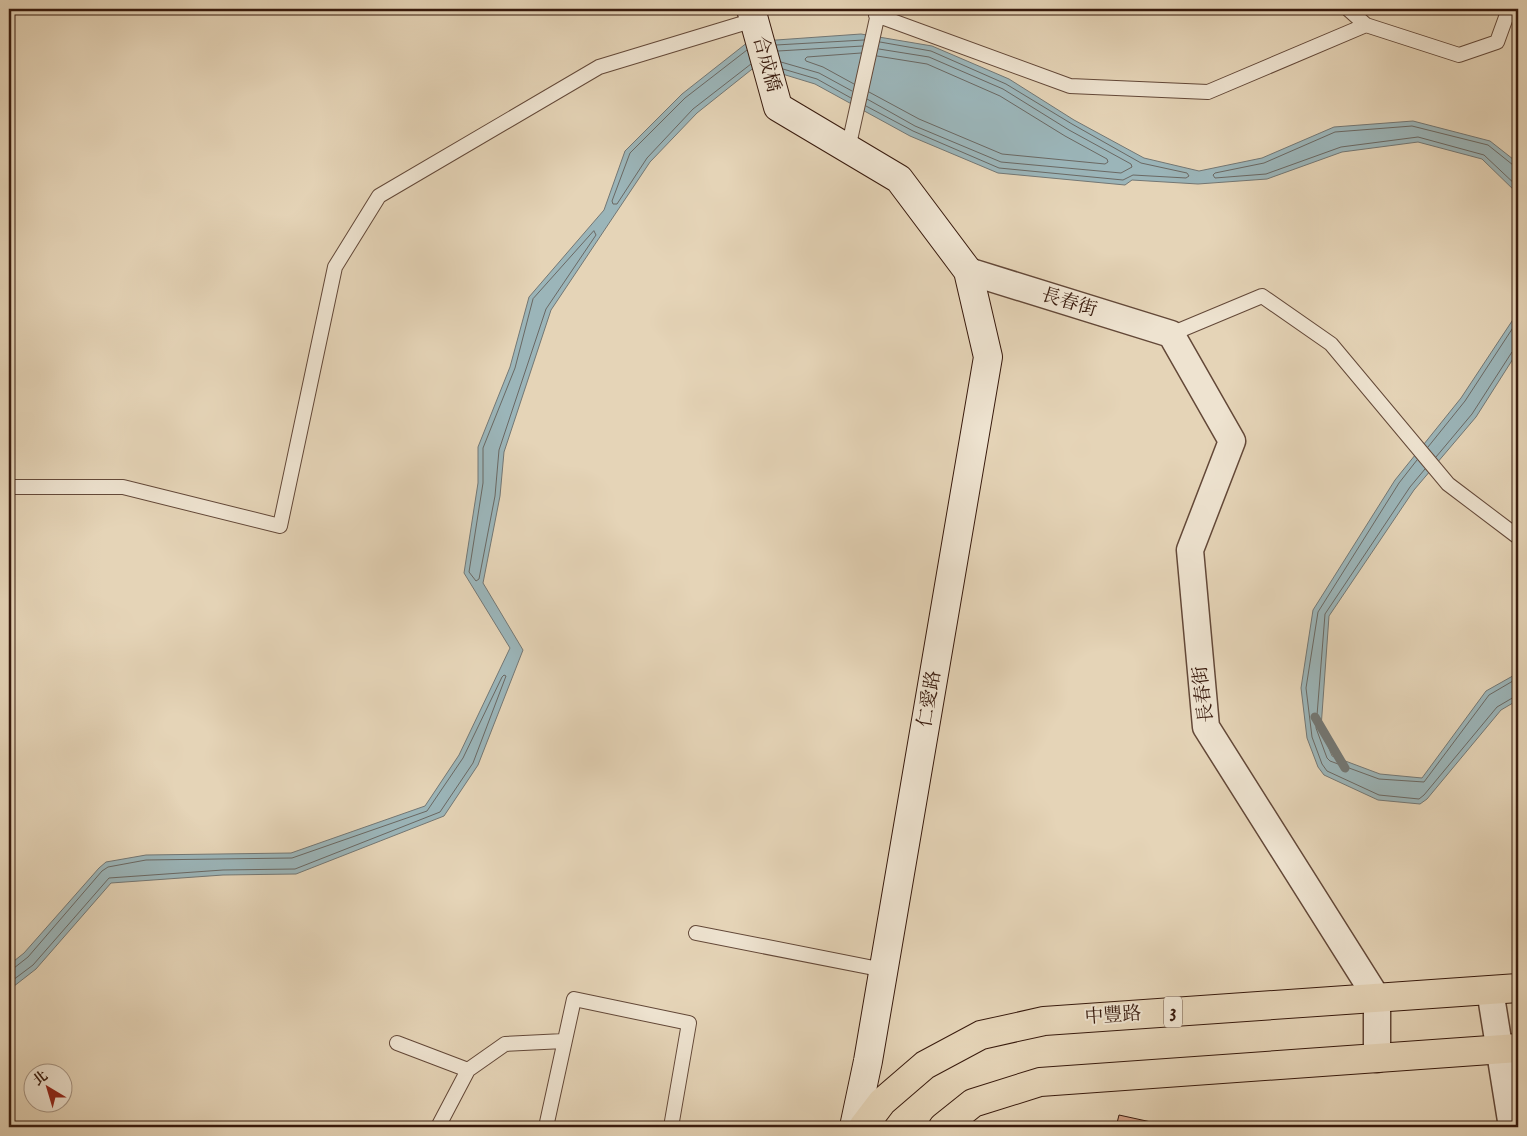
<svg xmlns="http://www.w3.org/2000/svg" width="1527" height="1136" viewBox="0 0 1527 1136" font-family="'IM FELL English','Noto Serif TC',serif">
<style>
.water{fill:#9bb5b9;stroke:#737774}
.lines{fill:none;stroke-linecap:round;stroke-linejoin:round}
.shore{stroke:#6a6863;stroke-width:1}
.stream{stroke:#737774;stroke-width:9}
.building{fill:#d39f85;stroke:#381a0d}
.lane-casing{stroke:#634838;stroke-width:16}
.street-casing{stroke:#634838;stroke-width:29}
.secondary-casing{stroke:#381a0d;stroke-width:30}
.primary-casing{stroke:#381a0d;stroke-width:30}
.lane{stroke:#eee3d0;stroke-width:14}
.street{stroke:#eee3d0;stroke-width:26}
.secondary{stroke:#eee3d0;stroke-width:28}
.primary{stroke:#e5d4b7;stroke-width:28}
.labels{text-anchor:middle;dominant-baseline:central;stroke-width:4;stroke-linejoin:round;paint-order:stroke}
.shield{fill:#eee3d0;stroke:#6f5648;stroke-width:1}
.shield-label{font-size:18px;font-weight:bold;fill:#381a0d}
.street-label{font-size:19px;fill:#381a0d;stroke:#eee3d0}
</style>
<rect width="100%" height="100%" fill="#e5d4b7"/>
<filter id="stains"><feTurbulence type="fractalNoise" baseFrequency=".004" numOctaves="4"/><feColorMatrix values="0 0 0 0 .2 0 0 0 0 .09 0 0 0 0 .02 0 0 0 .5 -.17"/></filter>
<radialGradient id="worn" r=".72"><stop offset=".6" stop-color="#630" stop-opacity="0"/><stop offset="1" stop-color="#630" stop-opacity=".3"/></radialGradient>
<path class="water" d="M861,34L932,46L1009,79L1074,120L1144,158L1199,171L1262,158L1334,127L1413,121L1490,141L1518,163V194L1482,159L1418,142L1342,152L1267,179L1198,184L1132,180L1125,185L998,173L910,136L815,84L756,66L697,113L650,162L551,310L504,452L500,496L483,583L523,650L478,765L444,816L296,874L223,875L111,883L36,969L9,990V965L24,953L99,868L106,862L146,855L291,853L425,806L459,755L510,648L464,573L478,483V447L510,367L529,297L604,210L625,151L682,94L748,42Z
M1518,312V351L1476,417L1414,490L1329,616L1321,728L1332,756L1380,774L1422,778L1486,691L1518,673V700L1501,710L1427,799L1420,804L1378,800L1324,775L1318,767L1307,738L1301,688L1313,610L1395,480L1461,398Z"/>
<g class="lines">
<path class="shore" d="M776,45L864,40
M747,50L685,98L630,153L612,201L613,204H617L647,158L693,109L751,64
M778,51L863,46
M781,62L819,73L852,91
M783,69L817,79L851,98
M854,84L823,67L806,61L805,59L807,57L861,53
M869,92L919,119L1002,154L1105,164L1108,162L1107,159L1065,136L1000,96L927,64L877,56
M867,99L915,126L1001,162L1121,173L1132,167L1131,164L1069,130L1003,89L929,57L879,49
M866,106L913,131L999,168L1123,180L1133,175L1186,178L1189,176L1187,173L1141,163L1072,124L1006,84L931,51L880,42
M1518,166L1513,165L1488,145L1412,126L1335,132L1264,163L1215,173L1213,175L1215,178L1266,174L1341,147L1418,137L1484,155L1518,187
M594,231L596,235L546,309L499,450L495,496L479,579L476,581L469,572L483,483V448L515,368L533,299Z
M1428,447L1465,401L1518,320
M1436,457L1472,414L1512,352L1518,349
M1417,460L1399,483L1318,612L1306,688L1312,737L1322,764L1327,771L1379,795L1419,799L1424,795L1497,707L1514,697L1518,696
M1425,469L1410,487L1325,614L1316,728L1327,758L1330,761L1379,779L1424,782L1489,695L1518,678
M9,969L14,968L28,957L102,871L108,867L146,860L292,858L427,811L463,758L502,677L504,675L506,676L473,763L440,812L295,869L223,870L109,878L33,965L9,983"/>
<path class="stream" d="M1315,717L1345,768"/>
</g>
<path class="building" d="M1119,1115L1174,1127H1116Z"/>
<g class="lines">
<g class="lane-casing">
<path id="lane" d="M1348,9L1366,25L1459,55L1497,42L1509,9
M876,15L1070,86L1208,92L1366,25
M848,149L879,9
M1171,334L1262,296L1331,344L1448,484L1518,537
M9,487H123L280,526L335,267L379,196L599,67L754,20
M696,933L884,970
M397,1043L468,1070
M438,1127L468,1070L505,1044L564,1041
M546,1127L574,999L689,1023L671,1127"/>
</g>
<g class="street-casing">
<path id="street" d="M968,271L1171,334L1232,441L1190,550L1206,727L1377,998V1059
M1490,990L1512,1127"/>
</g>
<g class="secondary-casing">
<path id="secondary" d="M751,9L778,107L899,179L968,271L988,357L868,1061L854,1127"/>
</g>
<g class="primary-casing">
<path id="primary" d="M863,1127L882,1102L925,1065L981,1035L1044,1021L1518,988
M943,1127L973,1103L1040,1082L1518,1048"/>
</g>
<use href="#lane" class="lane"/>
<use href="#street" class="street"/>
<use href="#secondary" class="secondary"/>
<use href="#primary" class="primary"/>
</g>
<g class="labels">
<rect class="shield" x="1164" y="996.5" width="18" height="31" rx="4"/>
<g class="shield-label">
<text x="1173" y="1012">3</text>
</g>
<g class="street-label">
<text transform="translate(766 64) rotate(75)">合成橋</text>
<text transform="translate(1069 303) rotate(17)">長春街</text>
<text transform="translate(1204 694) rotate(-97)">長春街</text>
<text transform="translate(930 699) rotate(-80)">仁愛路</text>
<text transform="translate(1113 1016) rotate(-4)">中豐路</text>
</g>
</g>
<rect width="1527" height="1136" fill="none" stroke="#e5d4b7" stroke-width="30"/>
<rect x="10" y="10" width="1507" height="1116" fill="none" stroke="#381a0d" stroke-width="2.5"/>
<rect x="15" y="15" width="1497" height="1106" fill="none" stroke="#381a0d"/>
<g transform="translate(48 1088) rotate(322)"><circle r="24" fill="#eee3d0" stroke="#a59382"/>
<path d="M0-4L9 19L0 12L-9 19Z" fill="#8f2418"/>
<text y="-8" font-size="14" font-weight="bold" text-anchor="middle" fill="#381a0d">北</text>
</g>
<rect width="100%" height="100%" filter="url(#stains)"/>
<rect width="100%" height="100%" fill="url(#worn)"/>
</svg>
